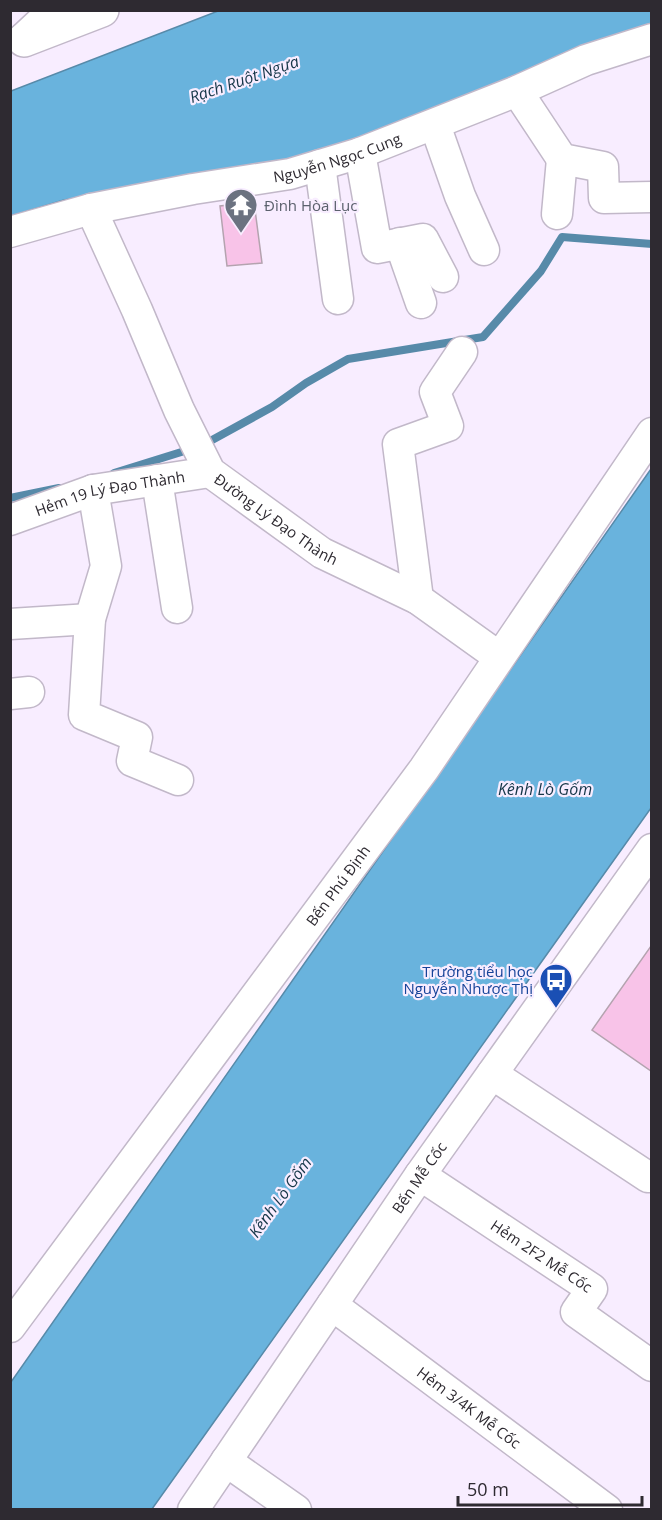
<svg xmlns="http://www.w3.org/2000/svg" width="662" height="1520" viewBox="0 0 662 1520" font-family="'Open Sans',sans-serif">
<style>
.water{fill:#69b3dd;stroke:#578aa9;stroke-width:1.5}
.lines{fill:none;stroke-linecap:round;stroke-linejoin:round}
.stream{stroke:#578aa9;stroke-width:8}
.building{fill:#f8c3e8;stroke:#b4a3af;stroke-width:1.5}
.minor-casing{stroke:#c2b8c9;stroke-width:33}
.major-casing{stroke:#c2b8c9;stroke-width:36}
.highway-casing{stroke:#c2b8c9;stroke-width:36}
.minor{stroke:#fff;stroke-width:30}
.major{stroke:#fff;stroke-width:33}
.highway{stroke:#fff;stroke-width:33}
.labels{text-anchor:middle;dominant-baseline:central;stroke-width:4.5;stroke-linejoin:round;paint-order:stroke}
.street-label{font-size:15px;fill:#2e2a31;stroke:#f8edff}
.worship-label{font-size:15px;fill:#5b616d;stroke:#f8edff;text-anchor:start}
.transit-label{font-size:15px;fill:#164399;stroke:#f8edff;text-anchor:end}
.water-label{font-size:16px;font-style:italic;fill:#153648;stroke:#f8edff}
</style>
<rect width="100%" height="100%" fill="#f8edff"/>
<path class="water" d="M218,11H651V25L307,161L64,200L11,216V91Z
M651,469V808L152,1509L11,1510V1382Z"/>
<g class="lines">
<path class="stream" d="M203,445L272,407L306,383L348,359L483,337L541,271L562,237L652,244
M114,473L191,449
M10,498L59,488"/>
</g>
<path class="building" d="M254,202L262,263L227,266L220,206Z
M651,946V1071L592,1030Z"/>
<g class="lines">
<g class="minor-casing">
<g id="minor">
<path d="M517,91L562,159L603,167L604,198L652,197"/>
<path d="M435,125L460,196L484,250"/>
<path d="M360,153L377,248L423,239L443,277"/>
<path d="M320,165L338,299"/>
<path id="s1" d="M91,209L137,310L179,410L210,472L322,553L418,599L499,657"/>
<path d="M557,214L562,159"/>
<path id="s2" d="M10,232L91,209L193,189L290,174L360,153L517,91L586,60L652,39"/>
<path d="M400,243L421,303"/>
<path d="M157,480L177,608"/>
<path d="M93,490L106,566L90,619L84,715L137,737L132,761L178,780"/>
<path id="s3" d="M10,520L93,490L210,472"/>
<path d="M418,599L398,444L448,426L435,392L462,352"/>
<path d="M10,624L90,619"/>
<path d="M10,694L29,692"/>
<path d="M492,1074L648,1177"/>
<path id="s4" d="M420,1175L592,1289L576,1312L652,1366"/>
<path id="s5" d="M332,1305L607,1510"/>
<path id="s6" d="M10,1327L424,769L652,433"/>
<path d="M226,1461L296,1510"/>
<path id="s7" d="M193,1510L420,1175L652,849"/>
</g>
</g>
<g class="major-casing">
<path id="major" d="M24,40L102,10"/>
</g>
<g class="highway-casing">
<path id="highway" d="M25,39L56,10"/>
</g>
<use href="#minor" class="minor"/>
<use href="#major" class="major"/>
<use href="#highway" class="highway"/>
</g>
<defs>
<g id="temple-pin" transform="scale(1.725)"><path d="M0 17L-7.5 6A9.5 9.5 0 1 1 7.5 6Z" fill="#6b7280" stroke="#f8edff"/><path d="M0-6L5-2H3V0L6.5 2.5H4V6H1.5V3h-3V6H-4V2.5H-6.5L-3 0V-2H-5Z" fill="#fff"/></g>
<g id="bus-pin" transform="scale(1.725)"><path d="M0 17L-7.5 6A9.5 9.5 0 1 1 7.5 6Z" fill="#1a4fb4" stroke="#f8edff"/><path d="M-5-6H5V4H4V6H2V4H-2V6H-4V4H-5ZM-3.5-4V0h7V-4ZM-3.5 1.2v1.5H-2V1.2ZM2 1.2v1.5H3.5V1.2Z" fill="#fff"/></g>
</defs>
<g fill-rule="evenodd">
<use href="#temple-pin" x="241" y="205"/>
<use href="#bus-pin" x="556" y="980"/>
</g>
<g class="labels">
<g class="street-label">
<text stroke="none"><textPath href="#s2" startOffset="336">Nguyễn Ngọc Cung</textPath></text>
<text stroke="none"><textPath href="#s3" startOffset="104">Hẻm 19 Lý Đạo Thành</textPath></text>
<text stroke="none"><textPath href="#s1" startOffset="370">Đường Lý Đạo Thành</textPath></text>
<text stroke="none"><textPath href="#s6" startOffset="550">Bến Phú Định</textPath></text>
<text stroke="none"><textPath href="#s7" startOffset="402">Bến Mễ Cốc</textPath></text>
<text stroke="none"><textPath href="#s4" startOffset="146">Hẻm 2F2 Mễ Cốc</textPath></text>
<text stroke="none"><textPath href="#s5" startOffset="171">Hẻm 3/4K Mễ Cốc</textPath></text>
</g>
<g class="worship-label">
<text x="264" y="205">Đình Hòa Lục</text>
</g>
<g class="transit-label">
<text x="533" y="971">Trường tiểu học<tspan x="533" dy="17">Nguyễn Nhược Thị</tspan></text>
</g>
<g class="water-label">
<text transform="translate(244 79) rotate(-19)">Rạch Ruột Ngựa</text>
<text x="545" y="789">Kênh Lò Gốm</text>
<text transform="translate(280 1197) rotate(-54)">Kênh Lò Gốm</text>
</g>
</g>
<rect width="662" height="1520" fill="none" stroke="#2e2a31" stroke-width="24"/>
<path d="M458 1496v9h184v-9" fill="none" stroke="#2e2a31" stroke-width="3"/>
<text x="467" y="1496" font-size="18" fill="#2e2a31" stroke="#f8edff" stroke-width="4.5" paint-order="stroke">50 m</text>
</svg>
